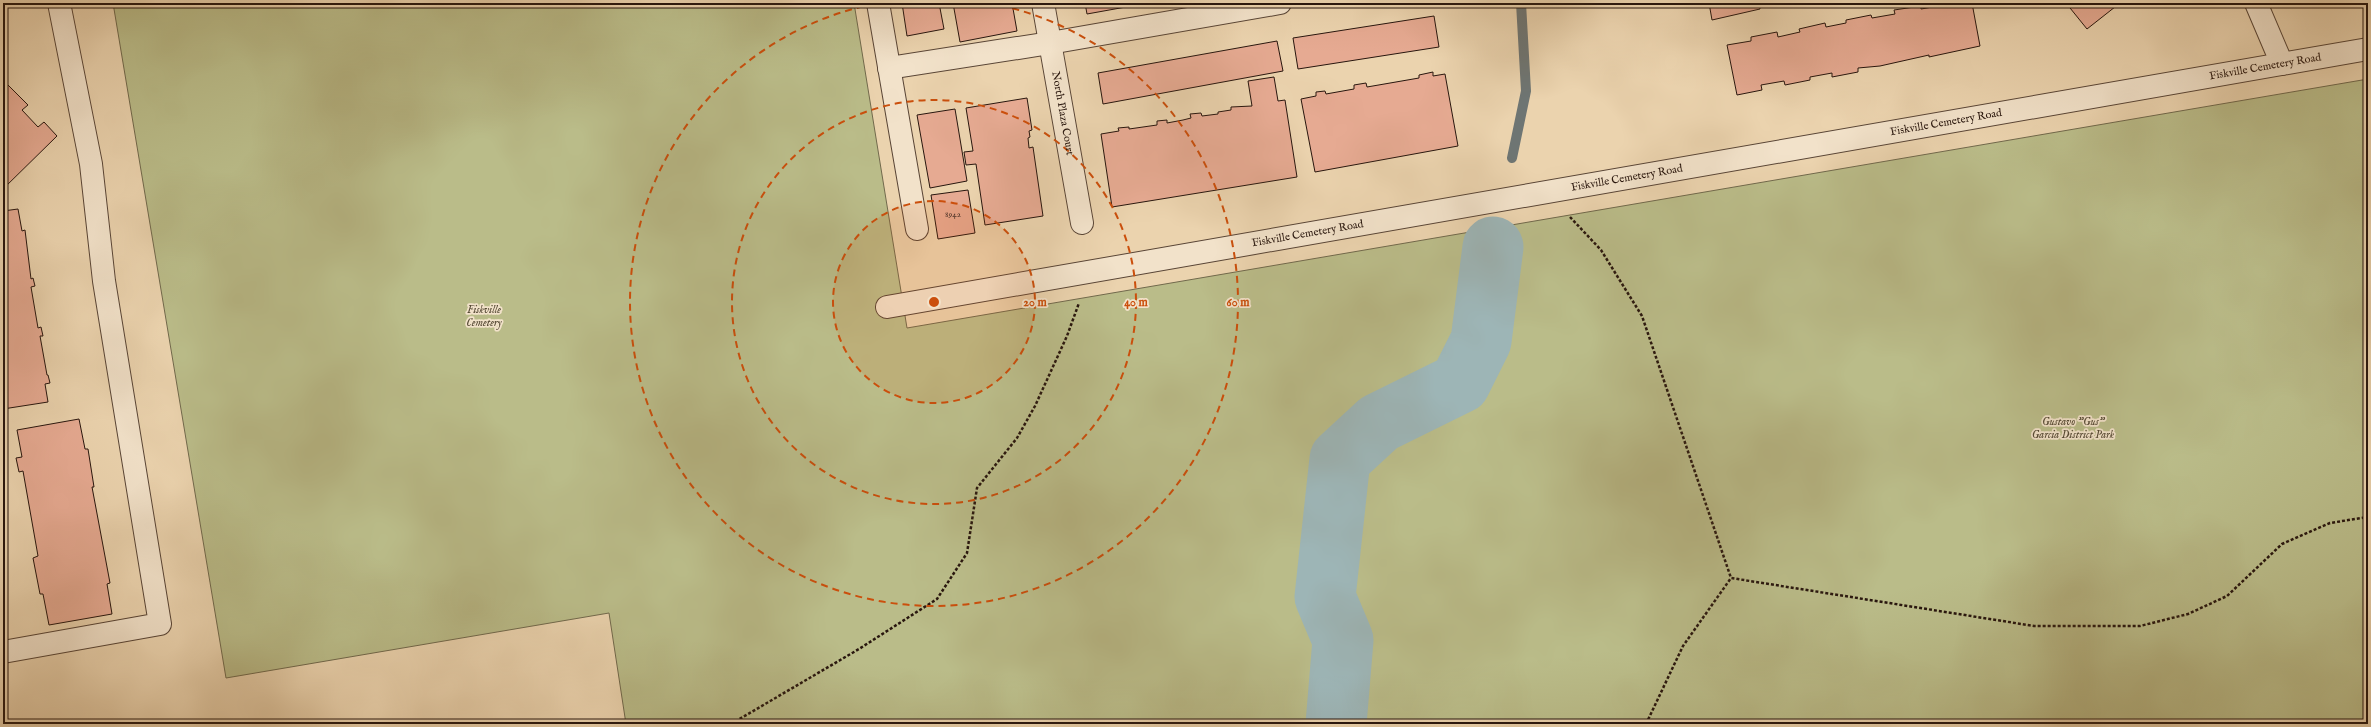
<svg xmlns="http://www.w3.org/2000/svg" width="2371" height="727" viewBox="0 0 2371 727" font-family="'IM FELL English',serif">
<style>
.green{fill:#babc89;stroke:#71694c}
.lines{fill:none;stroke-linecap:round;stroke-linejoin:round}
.stream{stroke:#6e7573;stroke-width:10}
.river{stroke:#9db5b6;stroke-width:61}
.building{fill:#e6aa92;stroke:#28160e}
.minor-casing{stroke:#594536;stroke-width:24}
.path{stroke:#28160e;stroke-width:2.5;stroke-dasharray:3 2;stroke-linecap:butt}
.minor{stroke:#f2e2ca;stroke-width:22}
.ring{fill:none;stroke:#cb4f0c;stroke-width:2;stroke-dasharray:7 5}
.labels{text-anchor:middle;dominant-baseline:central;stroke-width:3.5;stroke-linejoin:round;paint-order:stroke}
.number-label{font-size:9px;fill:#583b2f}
.street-label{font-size:11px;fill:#28160e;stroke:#f2e2ca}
.park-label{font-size:11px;font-style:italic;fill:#544833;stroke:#f2e2ca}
.centre{fill:#cb4f0c;stroke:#f2e2ca;stroke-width:2}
.ring-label{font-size:12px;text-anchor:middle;font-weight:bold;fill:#cb4f0c;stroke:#f2e2ca;stroke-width:3.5;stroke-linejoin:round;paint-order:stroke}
</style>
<rect width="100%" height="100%" fill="#ebd3ae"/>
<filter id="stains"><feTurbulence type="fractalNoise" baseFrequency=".005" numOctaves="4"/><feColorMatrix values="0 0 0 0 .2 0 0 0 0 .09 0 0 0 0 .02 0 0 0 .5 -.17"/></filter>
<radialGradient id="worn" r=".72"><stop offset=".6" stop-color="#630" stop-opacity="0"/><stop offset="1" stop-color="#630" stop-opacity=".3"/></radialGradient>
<path class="green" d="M113,3H854L907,328L2368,79V724H626L609,613L226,678Z"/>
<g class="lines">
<path class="stream" d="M1512,158L1526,91L1521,3"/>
<path class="river" d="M1336,724L1343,640L1325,597L1340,459L1379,423L1460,383L1481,341L1493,247"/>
</g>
<path class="building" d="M902,3H939L944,29L907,36Z
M953,3H1012L1017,31L960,42Z
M1085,3H1148L1087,14Z
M1709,3H1759L1760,9L1712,20Z
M1943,3H1972L1980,46L1929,57V55L1880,66L1858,68V72L1832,77V73L1810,77V80L1785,85L1784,81L1761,85L1762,90L1737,95L1727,45L1751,41V37L1777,32L1778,37L1800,32L1799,29L1825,23L1826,27L1846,23V20L1871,15L1872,18L1895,14L1894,10L1921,6V9L1944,5Z
M2066,3H2120L2087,29Z
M1434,16L1439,47L1298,69L1293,38Z
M1277,41L1283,71L1103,104L1098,73Z
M1433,72V76L1445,74L1458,146L1315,172L1301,99L1316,96V92L1325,91L1326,94L1354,89V85L1366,83L1367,87L1419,78V75Z
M1274,77L1278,101L1285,100L1297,177L1112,207L1101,134L1119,131L1118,128L1129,127V129L1157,125V121L1167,120V123L1183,120L1191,118L1190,114L1201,113L1202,116L1218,114V112L1231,110V107L1252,106L1248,81Z
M3,80L28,105L22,110L38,127L44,122L57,136L3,189Z
M1027,98L1032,130L1029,131L1030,137L1028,138L1029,148L1033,147L1043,216L985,225L976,164L966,165L964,152L973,151L966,108Z
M955,109L967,181L930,188L917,115Z
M968,190L975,233L938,239L931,195Z
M18,209L22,231L25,230L31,279L33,278L35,286L31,287L38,328L41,327L43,336H40L47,375H48L50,383L45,384L48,402L3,409V211Z
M79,419L85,449H88L94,487H92L110,583L107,584L112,614L49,625L43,594H40L33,558L38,556L23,471L19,472L16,458L22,457L17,430Z"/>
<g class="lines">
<g class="minor-casing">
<g id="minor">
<path d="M878,3L917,229"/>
<path id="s1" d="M1043,3L1082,223"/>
<path d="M2256,3L2282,64"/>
<path d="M889,68L1050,43L1280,3"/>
<path id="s2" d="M887,307L2368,49"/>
<path d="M3,652L160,624L104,281L91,164L59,3"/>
</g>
</g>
<path class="path" d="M1570,217L1601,250L1642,316L1731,578
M731,724L859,649L937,599L967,553L977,488L1017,438L1035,406L1067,336L1079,303
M1646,724L1683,646L1731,578L2034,626H2140L2188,614L2227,596L2282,544L2330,523L2368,517"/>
<use href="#minor" class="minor"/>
</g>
<circle cx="934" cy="302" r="101" fill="#cb4f0c" fill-opacity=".12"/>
<g class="ring">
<circle cx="934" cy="302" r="101"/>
<circle cx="934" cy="302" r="202"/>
<path d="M989 3A304 304 0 1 1 879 3"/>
</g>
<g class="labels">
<g class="number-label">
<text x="953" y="214">8942</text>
</g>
<g class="street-label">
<text stroke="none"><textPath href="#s2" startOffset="1399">Fiskville Cemetery Road</textPath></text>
<text stroke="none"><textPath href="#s1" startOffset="112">North Plaza Court</textPath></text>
<text stroke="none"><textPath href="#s2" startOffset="1075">Fiskville Cemetery Road</textPath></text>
<text stroke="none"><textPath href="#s2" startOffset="751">Fiskville Cemetery Road</textPath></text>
<text stroke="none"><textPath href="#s2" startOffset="427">Fiskville Cemetery Road</textPath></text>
</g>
<g class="park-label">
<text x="484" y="310">Fiskville<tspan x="484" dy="13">Cemetery</tspan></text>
<text x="2073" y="422">Gustavo "Gus"<tspan x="2073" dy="13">Garcia District Park</tspan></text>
</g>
</g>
<circle cx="934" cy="302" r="6" class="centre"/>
<g class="ring-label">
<text x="1035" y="306">20 m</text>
<text x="1136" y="306">40 m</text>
<text x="1238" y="306">60 m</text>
</g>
<rect width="2371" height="727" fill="none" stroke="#ebd3ae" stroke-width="16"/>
<rect x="4" y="4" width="2363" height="719" fill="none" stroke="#28160e" stroke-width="2"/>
<rect x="8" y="8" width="2355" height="711" fill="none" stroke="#28160e"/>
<rect width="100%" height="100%" filter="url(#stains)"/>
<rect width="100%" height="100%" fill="url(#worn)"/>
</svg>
